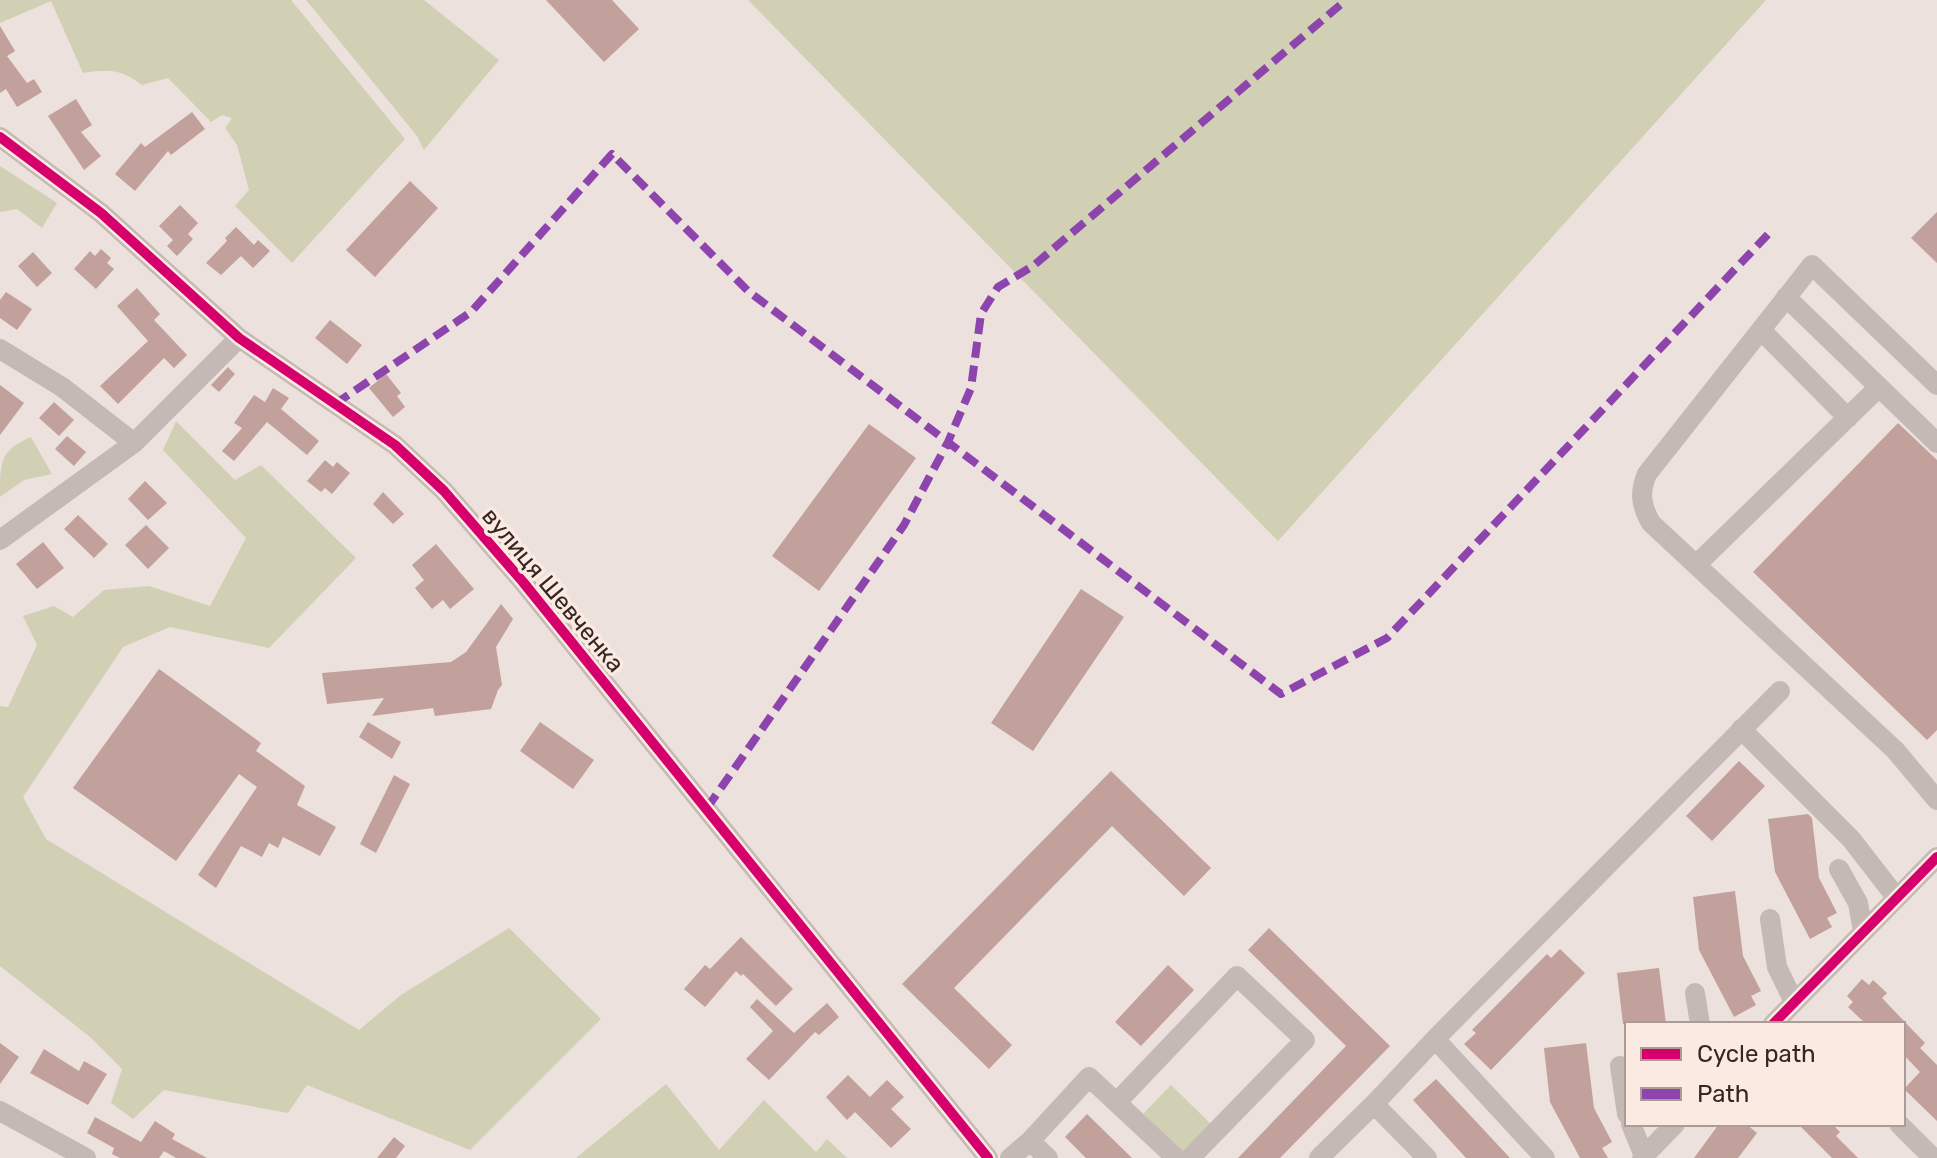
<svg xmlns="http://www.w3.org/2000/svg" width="1937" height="1158" viewBox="0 0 1937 1158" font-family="Rubik,sans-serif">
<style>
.green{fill:#d1d0b4}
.building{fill:#c2a09c}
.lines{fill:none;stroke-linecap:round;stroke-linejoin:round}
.minor{stroke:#c5b9b5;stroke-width:20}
.quiet{stroke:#8e44ad;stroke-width:8;stroke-dasharray:16 8;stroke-linecap:butt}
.cycleway-casing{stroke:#fbeae1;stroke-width:15}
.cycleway{stroke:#d6006c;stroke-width:10}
.labels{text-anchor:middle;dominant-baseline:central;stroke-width:7;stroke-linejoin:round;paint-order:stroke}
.street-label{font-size:24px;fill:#352624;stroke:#fbeae1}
</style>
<rect width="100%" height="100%" fill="#ece1dc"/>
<path class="green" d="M0,0H291L405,139L292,263L235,206L249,190L237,145L225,128L232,118L222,115L211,122L168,78L142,85C121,69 109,69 83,73L51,1L0,23Z
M306,0H424L499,60L424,150L417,136Z
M748,0H1766L1278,541Z
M0,166L57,203L42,228L17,209L0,212Z
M176,421L235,480L261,465L356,558L269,648L170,627L123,647L23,797L46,839L359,1030L401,995L509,928L601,1019L470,1150L307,1085L288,1113L164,1090L133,1119L111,1103L122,1069L90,1037L0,966V706L8,707L37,645L23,616L54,606L73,617L104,590L149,586L210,606L246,538L163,450Z
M31,437L52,474L24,480L0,497C0,462 0,450 31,437Z
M666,1084L719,1150L764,1100L816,1152L827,1139L847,1158H576Z
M1171,1085L1210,1123L1182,1152L1143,1114Z"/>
<path class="building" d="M546,0H612L639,29L604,62Z
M0,26L15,51L7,56L27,83L34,79L42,92L17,107L6,89L0,93Z
M76,99L92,125L81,132L101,156L84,170L48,116Z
M192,112L205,129L171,155L168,151L135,191L115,174L141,143L145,147Z
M410,181L438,208L375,277L346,250Z
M180,205L198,223L188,234L193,239L177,256L167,246L173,240L159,226Z
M1937,212V263L1911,238Z
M236,227L254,245L258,240L270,251L253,268L241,256L221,275L206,263L227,241L225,238Z
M101,249L111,258L107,263L114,269L96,289L74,269L90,251L95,256Z
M33,252L52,273L37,287L18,266Z
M137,288L160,314L154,320L187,355L174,368L164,358L118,404L100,386L148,341L117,306Z
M6,292L32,309L17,330L0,318V300Z
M330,320L362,345L347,364L315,338Z
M228,367L235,374L219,392L211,385Z
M386,374L401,393L397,396L405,407L393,417L369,388Z
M0,385L24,403L0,435Z
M273,388L289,398L281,409L319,441L307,455L267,422L234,461L222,451L242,428L234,423L254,395L265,402Z
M54,402L74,420L59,436L39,418Z
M1898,423L1937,460V730L1927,740L1753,572Z
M869,424L916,458L819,591L772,556Z
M67,436L86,452L74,466L55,449Z
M325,460L333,467L337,462L350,473L332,494L325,488L321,492L307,481Z
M145,481L167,503L148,520L128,499Z
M383,492L404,514L393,524L373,504Z
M78,515L108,544L94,558L64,529Z
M146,525L169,548L148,569L125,545Z
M43,542L64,568L37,589L16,564Z
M436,544L474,589L450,609L443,600L432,609L415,588L424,580L412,565Z
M1081,589L1124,617L1033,751L991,723Z
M501,604L513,619L496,647L502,685L498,690L491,709L435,716L433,708L372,716L384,698L327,704L322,673L451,662L466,652Z
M159,669L261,743L256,751L305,786L297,805L336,827L320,856L283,837L278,848L269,843L262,857L241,846L216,888L198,875L257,787L239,774L176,861L73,788Z
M368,722L401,742L392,759L359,737Z
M540,722L594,760L573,789L520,751Z
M1739,761L1765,786L1712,841L1686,816Z
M1111,771L1211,868L1184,896L1112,826L954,988L1012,1045L989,1069L902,984Z
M394,775L410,784L376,853L360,844Z
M1808,814L1812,818L1819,878L1837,913L1827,918L1832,927L1810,939L1775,872L1768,819Z
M1735,891L1743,956L1761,991L1751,996L1756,1005L1734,1017L1699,950L1693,897Z
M1269,928L1390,1046L1280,1158H1238L1346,1046L1248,950Z
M741,937L793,989L776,1006L743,974L741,976L736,971L705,1007L684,989L705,965L710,969Z
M1560,949L1585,973L1491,1070L1464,1044L1476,1033L1472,1030L1547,954L1551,958Z
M1168,965L1194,990L1141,1046L1115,1022Z
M1659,968L1666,1024H1623L1617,973Z
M1862,979L1869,985L1873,980L1887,993L1882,998L1925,1043L1920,1048L1937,1065V1121L1904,1089L1920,1072L1903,1054V1024H1866L1848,1007L1853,1002L1847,996Z
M757,999L794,1033L827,1003L839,1017L819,1035L815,1032L769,1080L746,1059L773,1031L750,1007Z
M0,1043L19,1057L0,1084Z
M1586,1043L1594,1108L1612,1142L1602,1148L1608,1158H1580L1550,1102L1544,1048Z
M44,1049L79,1071L84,1061L107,1074L88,1105L30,1073Z
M848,1075L870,1097L887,1080L904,1097L891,1109L911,1129L891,1148L855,1112L847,1120L826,1097Z
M1436,1079L1469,1114L1510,1158H1466L1413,1100Z
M1087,1114L1132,1158H1086L1065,1137Z
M95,1117L141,1142L155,1121L175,1134L172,1139L207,1158H176L164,1151L159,1158H120L112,1154L114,1148L87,1133Z
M1719,1124H1746L1757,1133L1738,1158H1694Z
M1798,1124H1832L1840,1132L1836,1136L1858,1158H1832Z
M394,1137L405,1146L396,1158H377Z"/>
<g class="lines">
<path class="minor" d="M0,137L101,213L239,338L395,445L444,491L523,582L988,1158
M1786,297L1937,443
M1761,330L1848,418
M0,349L62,387L134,443
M1937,385L1812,265L1647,474C1639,493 1641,505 1651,523L1895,750L1937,800
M0,540L134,443L239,338
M1696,565L1879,387
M1741,729L1851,839L1896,897
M1839,869L1858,903L1863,931
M1770,919L1777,967L1794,1002
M1695,993L1700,1024
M1773,1024L1937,857
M1435,1039L1780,691
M1620,1066L1627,1114
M1117,1102L1237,976L1305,1040L1190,1158
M1374,1104L1435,1039L1545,1158
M0,1111L86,1158
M1631,1124L1644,1156
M1899,1124L1933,1158
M1030,1141L1048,1158
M1010,1158L1030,1141L1089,1077L1176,1158
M1319,1158L1374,1104L1427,1158
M1642,1158L1675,1124"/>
<path class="quiet" d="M335,404L471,312L612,154L748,291L1281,694L1387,638L1773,229
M707,808L904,525L948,442L971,388L981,314L998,287L1033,266L1346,0"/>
<g class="cycleway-casing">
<path id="cycleway" d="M0,137L101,213L239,338L395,445L444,491L523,582L988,1158
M1773,1024L1937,857"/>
</g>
<use href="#cycleway" class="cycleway"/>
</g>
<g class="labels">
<g class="street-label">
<text transform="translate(553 590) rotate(50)">вулиця Шевченка</text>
</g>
</g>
<rect x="1625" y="1022" width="280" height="104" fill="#fbeae1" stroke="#ac9c95" stroke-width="2"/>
<rect x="1641" y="1048" width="40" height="12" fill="#d6006c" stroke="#ac9c95" stroke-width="2"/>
<text x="1697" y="1062" font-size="24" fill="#352624">Cycle path</text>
<rect x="1641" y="1088" width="40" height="12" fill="#8e44ad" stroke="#ac9c95" stroke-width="2"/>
<text x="1697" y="1102" font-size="24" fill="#352624">Path</text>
</svg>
